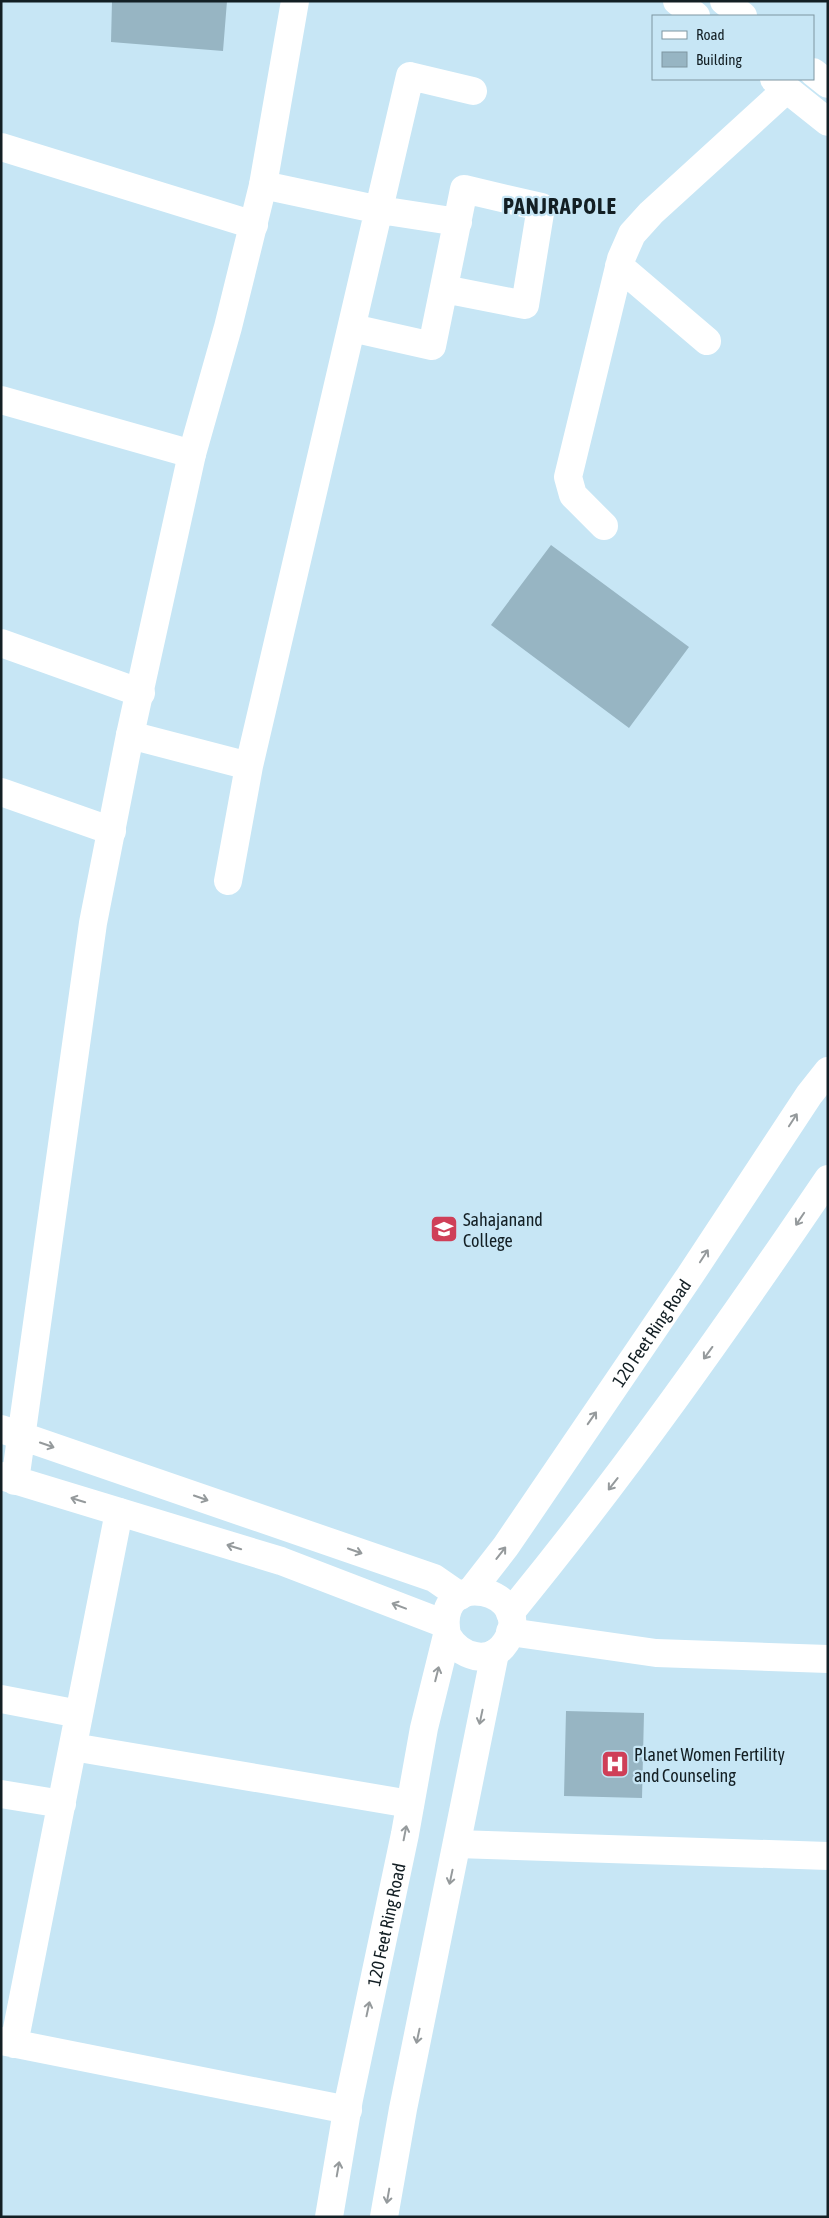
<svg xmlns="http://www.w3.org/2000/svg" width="829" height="2218" viewBox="0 0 829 2218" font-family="'Asap Condensed',sans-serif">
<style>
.building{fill:#97b5c3}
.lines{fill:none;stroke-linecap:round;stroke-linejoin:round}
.street{stroke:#fff;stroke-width:28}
.secondary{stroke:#fff;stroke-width:28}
.primary{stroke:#fff;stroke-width:28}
.oneway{stroke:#959a9c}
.labels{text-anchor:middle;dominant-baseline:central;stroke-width:4.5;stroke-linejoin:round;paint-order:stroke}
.poi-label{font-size:18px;fill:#131f24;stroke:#c7e6f5;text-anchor:start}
.street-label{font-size:18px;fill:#131f24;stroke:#c7e6f5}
.district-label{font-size:22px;font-weight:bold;letter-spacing:1px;fill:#131f24;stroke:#c7e6f5}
</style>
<rect width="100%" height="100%" fill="#c7e6f5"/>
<path class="building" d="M112,1H227L223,51L111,42Z
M551,545L689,647L629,728L491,625Z
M566,1711L644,1713L642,1798L564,1796Z"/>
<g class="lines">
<path class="street" d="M1,147L254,225
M263,185L380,210L458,222
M619,266L707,341
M352,328L432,346L464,189L541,207L525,305L444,289
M1,400L192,454
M604,526L573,495L568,477L621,259L632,234L651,213L787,89
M1,643L141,693
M130,735L249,766L410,76L473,91
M1,792L112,831
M228,881L249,766
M1,1699L79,1714
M73,1747L410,1804
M1,1794L62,1804
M457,1844L828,1856
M1,2041L348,2110
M14,2044L119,1512"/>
<path class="secondary" d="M677,1L696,16
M724,1L743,16
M813,72L828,84
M774,79L828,122
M1,1429L434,1578L460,1596
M1,1476L281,1561L445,1624
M15,1481L93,923L130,735L192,454L228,327L263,185L295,1
M510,1632L656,1653L828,1659"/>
<g class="primary">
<path id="s1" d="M471,1591L506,1546L689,1277L809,1095L828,1071"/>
<path d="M510,1613C624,1474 727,1328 828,1179"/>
<path id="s2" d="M329,2217L349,2099L405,1834L424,1728L447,1635C433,1563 539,1591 506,1642C490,1667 460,1657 447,1635"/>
<path d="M384,2217L403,2109L495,1653"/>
</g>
</g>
<defs><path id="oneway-shaft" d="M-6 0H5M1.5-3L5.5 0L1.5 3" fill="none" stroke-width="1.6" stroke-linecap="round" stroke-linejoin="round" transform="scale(1.25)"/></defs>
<g class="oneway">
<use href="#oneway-shaft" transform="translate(793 1120) rotate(-57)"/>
<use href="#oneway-shaft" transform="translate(800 1219) rotate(124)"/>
<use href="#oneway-shaft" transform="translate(704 1256) rotate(-57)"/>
<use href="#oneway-shaft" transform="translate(708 1353) rotate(126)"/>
<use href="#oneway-shaft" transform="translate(592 1418) rotate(-55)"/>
<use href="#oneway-shaft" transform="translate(47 1445) rotate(19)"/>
<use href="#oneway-shaft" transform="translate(613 1484) rotate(128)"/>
<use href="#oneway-shaft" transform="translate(201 1498) rotate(19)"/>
<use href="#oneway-shaft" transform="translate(78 1500) rotate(-163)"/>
<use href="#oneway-shaft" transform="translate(234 1547) rotate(-163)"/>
<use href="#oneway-shaft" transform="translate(355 1551) rotate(19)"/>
<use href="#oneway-shaft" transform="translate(501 1553) rotate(-52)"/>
<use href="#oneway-shaft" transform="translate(399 1606) rotate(-159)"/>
<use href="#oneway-shaft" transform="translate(437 1674) rotate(-76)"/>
<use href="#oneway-shaft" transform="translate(481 1717) rotate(102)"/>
<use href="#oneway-shaft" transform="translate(405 1833) rotate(-79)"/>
<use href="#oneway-shaft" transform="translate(451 1877) rotate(102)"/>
<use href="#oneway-shaft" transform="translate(368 2009) rotate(-78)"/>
<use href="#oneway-shaft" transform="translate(418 2036) rotate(102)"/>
<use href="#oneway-shaft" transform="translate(338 2169) rotate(-80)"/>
<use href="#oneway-shaft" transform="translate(388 2196) rotate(100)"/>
</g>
<defs>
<g id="school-square" transform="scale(1.4375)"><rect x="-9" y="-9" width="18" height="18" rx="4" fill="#cf3f58" stroke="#c7e6f5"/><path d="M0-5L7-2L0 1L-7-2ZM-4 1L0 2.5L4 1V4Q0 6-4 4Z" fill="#fff"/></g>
<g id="hospital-square" transform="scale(1.4375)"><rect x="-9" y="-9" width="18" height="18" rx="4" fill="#cf3f58" stroke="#c7e6f5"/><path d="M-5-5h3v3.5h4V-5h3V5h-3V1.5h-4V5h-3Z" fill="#fff"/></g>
</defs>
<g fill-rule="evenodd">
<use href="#school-square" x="444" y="1229"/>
<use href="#hospital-square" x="615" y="1764"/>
</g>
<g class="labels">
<g class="poi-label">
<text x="463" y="1219">Sahajanand<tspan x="463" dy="21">College</tspan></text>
<text x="634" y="1754">Planet Women Fertility<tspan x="634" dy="21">and Counseling</tspan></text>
</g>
<g class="street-label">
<text stroke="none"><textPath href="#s1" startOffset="315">120 Feet Ring Road</textPath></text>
<text stroke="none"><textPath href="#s2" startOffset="298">120 Feet Ring Road</textPath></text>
</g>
<g class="district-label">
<text x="560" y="206">PANJRAPOLE</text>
</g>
</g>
<rect width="829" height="2218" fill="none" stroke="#131f24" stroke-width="5"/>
<rect x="652" y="15" width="162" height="65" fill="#c7e6f5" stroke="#7f96a1"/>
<rect x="662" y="31" width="25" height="8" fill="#ffffff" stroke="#7f96a1"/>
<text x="696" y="40" font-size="15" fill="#131f24">Road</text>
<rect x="662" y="52" width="25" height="15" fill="#97b5c3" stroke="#7f96a1"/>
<text x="696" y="65" font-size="15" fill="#131f24">Building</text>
</svg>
